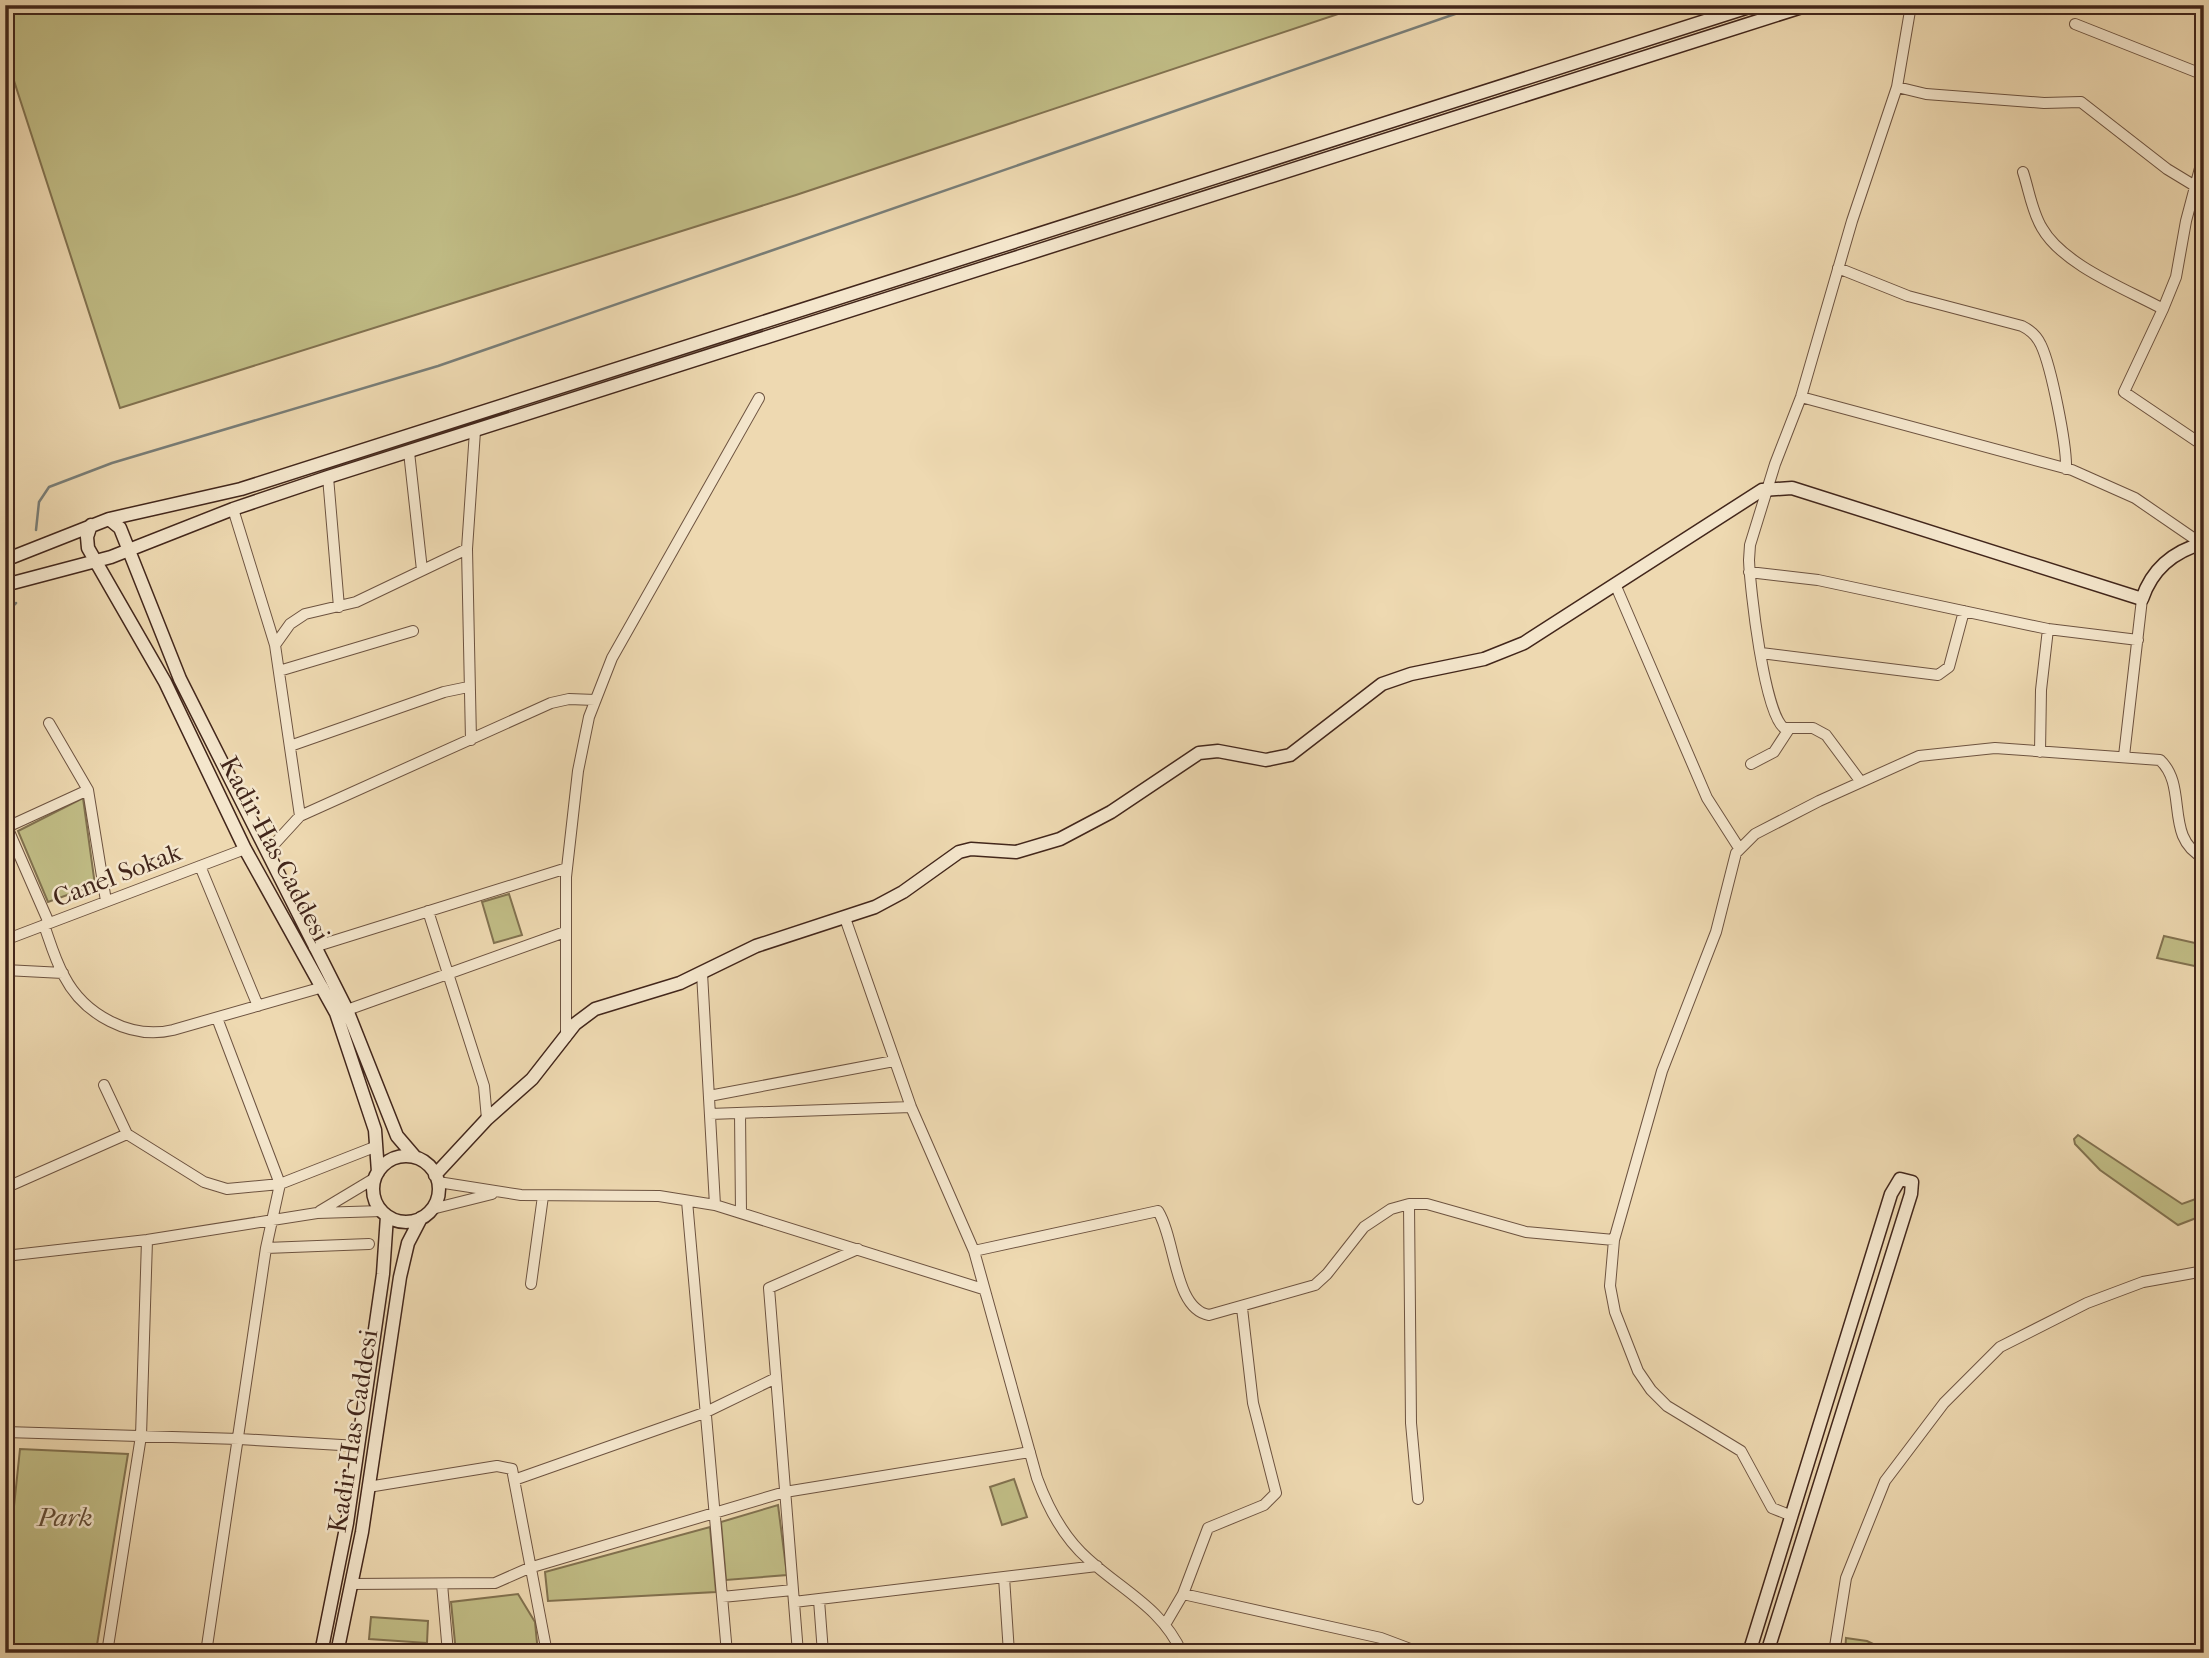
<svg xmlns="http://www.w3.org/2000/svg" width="2209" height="1658" viewBox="0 0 2209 1658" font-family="'IM FELL French Canon',serif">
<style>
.green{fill:#c1bd86;stroke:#827250;stroke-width:2}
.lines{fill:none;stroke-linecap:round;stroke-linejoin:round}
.stream{stroke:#797e78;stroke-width:2.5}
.street-casing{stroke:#6d5340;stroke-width:12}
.secondary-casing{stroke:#42261b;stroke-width:15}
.street{stroke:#f4e6cc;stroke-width:10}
.secondary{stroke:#f4e6cc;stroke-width:12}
.labels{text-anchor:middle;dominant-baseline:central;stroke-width:5;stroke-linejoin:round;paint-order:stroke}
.street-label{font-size:26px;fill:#42261b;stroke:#f4e6cc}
.park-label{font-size:26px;font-style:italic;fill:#624c36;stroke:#f4e6cc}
</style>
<rect width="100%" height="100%" fill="#eed9b1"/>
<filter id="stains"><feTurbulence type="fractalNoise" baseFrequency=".00286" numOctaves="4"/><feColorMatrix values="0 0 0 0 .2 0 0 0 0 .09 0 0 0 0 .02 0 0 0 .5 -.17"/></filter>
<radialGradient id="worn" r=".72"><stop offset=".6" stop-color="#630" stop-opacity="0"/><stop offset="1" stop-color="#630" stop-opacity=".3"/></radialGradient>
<path class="green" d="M5,5H1365L796,195L120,408L5,53Z
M83,798L95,885L48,902L18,831Z
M509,894L522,935L494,943L482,902Z
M2164,936L2204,945V968L2157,958Z
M2078,1135L2182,1204L2204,1196V1215L2178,1225L2100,1170L2075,1144L2074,1139Z
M20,1449L128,1454L96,1651L5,1646V1592Z
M1014,1479L1027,1517L1002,1525L990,1487Z
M778,1505L787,1575L726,1580L721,1522Z
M710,1527L716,1592L548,1601L545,1572Z
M518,1594L535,1622L538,1653H456L451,1602Z
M371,1617L428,1621L427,1643L369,1639Z
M1846,1638L1867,1641L1892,1653H1845Z"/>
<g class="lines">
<path class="stream" d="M36,530L39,502L49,487L112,463L438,366L1481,5
M5,614L16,603"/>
<g class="street-casing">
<path id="street" d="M2075,24L2204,75
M1897,87L1926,94L2044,103L2081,102L2167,169L2195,186
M2023,172C2029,190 2032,212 2042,228C2063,265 2126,289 2163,309L2176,277L2186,221L2204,153
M1838,268L1908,296L2022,326C2030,330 2037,336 2041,345C2051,366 2067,445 2066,469
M2163,309L2124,392L2204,446
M1801,397L2072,470L2135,498L2202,544
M409,452L422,570
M328,477L339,607
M233,509L275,645L300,816
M1749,572L1818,580L2048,629L2138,640
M1615,584L1707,798L1739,848
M275,645L290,624L305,614L356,602L467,549
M1761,653L1938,675L1949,667L1964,611
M279,671L413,631
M49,723L88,790L106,901
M471,740L467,549L475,431
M290,746L444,692L468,687
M2040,752L2041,690L2048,629
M2124,756L2142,599
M1751,764L1774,752L1789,729
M1861,782L1826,735L1813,728H1784C1764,713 1750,588 1749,560L1750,545L1775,464L1801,397L1852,221L1897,87L1911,5
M7,827L49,923
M5,828L88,790
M267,852L300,816L551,703L569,699L595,700
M200,866L258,1006
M428,911L484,1086L487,1119
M845,918L911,1107L974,1251L1037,1478C1048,1508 1064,1538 1088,1559C1123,1591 1162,1608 1182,1653
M44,925C50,942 55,960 64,976C84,1015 131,1040 173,1030L323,987
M5,940L245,849
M314,947L567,868
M5,970L63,973
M702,973L715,1205
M347,1010L565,932
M566,1037V877L578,771L589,717L612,658L759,398
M104,1085L127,1134
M709,1096L894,1061
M740,1113L741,1213
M710,1114L911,1107
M438,1182L521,1195L659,1196L715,1205L983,1289
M5,1188L127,1134L204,1182L227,1189L280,1184L377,1146
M687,1201L727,1653
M1409,1204L1411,1423L1418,1499
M432,1209L492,1194
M320,1211L375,1178
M5,1248L8,1255L5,1388
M266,1248L369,1244
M974,1251L1158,1211C1176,1240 1174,1309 1209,1315L1315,1285L1327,1274L1364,1227L1391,1209L1409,1204H1427L1526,1232L1614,1240
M5,1256L147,1240L317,1213L382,1211
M531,1284L543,1196
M5,1432L239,1439L358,1446
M514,1480L704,1413L776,1378
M368,1487L497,1466L512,1469L547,1653
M1792,1516L1772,1508L1741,1451L1667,1406L1651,1390L1638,1371L1615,1312L1610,1286L1614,1240L1662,1071L1716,932L1736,853L1755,834L1819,801L1919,756L1995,748L2160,760C2189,787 2163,838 2204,858
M1004,1577L1009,1653
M351,1584L495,1583L529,1568L785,1492L1030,1452
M442,1584L448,1653
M1183,1594L1381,1638L1421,1653
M722,1597L793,1590
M819,1600L823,1653
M794,1602L1097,1566
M1166,1623L1183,1594L1208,1528L1264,1505L1276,1493L1253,1403L1242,1308
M107,1653L141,1436L147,1240
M206,1653L266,1248L280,1184L217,1018
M798,1653L769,1288L858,1249
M1834,1653L1846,1578L1885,1481L1944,1403L2000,1347L2087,1303L2143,1282L2204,1271"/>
</g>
<g class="secondary-casing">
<path id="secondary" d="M109,519L120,528L180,679L347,1010L397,1136L415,1157
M91,525L87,537L88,548L165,682L245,849L336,1013L375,1130L378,1172
M5,560L109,519L241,489L1755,5
M5,585L111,557L233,509L328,477L1808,5
M373 1189a33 33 0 1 1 66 0a33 33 0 1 1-66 0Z
M435,1175L487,1119L532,1079L575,1024L595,1009L680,983L756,946L875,907L903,892L959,852L971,849L1016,852L1060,839L1111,812L1199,753L1218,751L1266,760L1290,755L1382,684L1411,674L1484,659L1524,643L1762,490L1792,488L2142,599C2152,569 2174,551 2204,543
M321,1653L347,1523L383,1274L387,1216
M337,1653L362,1532L400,1277L408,1243L421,1218
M1749,1653L1891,1194L1900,1179L1912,1182L1911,1194L1767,1653"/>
</g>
<use href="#street" class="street"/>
<use href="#secondary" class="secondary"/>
</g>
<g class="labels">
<g class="street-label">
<text transform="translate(275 849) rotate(62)">Kadir Has Caddesi</text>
<text transform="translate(117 875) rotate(-21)">Canel Sokak</text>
<text transform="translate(353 1431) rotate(-81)">Kadir Has Caddesi</text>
</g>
<g class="park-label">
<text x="65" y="1517">Park</text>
</g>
</g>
<rect width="2209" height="1658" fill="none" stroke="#eed9b1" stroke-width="28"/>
<rect x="7" y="7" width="2195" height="1644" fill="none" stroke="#42261b" stroke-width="3.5"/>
<rect x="14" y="14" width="2181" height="1630" fill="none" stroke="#42261b" stroke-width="2"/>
<rect width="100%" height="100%" filter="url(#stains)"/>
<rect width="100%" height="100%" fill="url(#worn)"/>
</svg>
